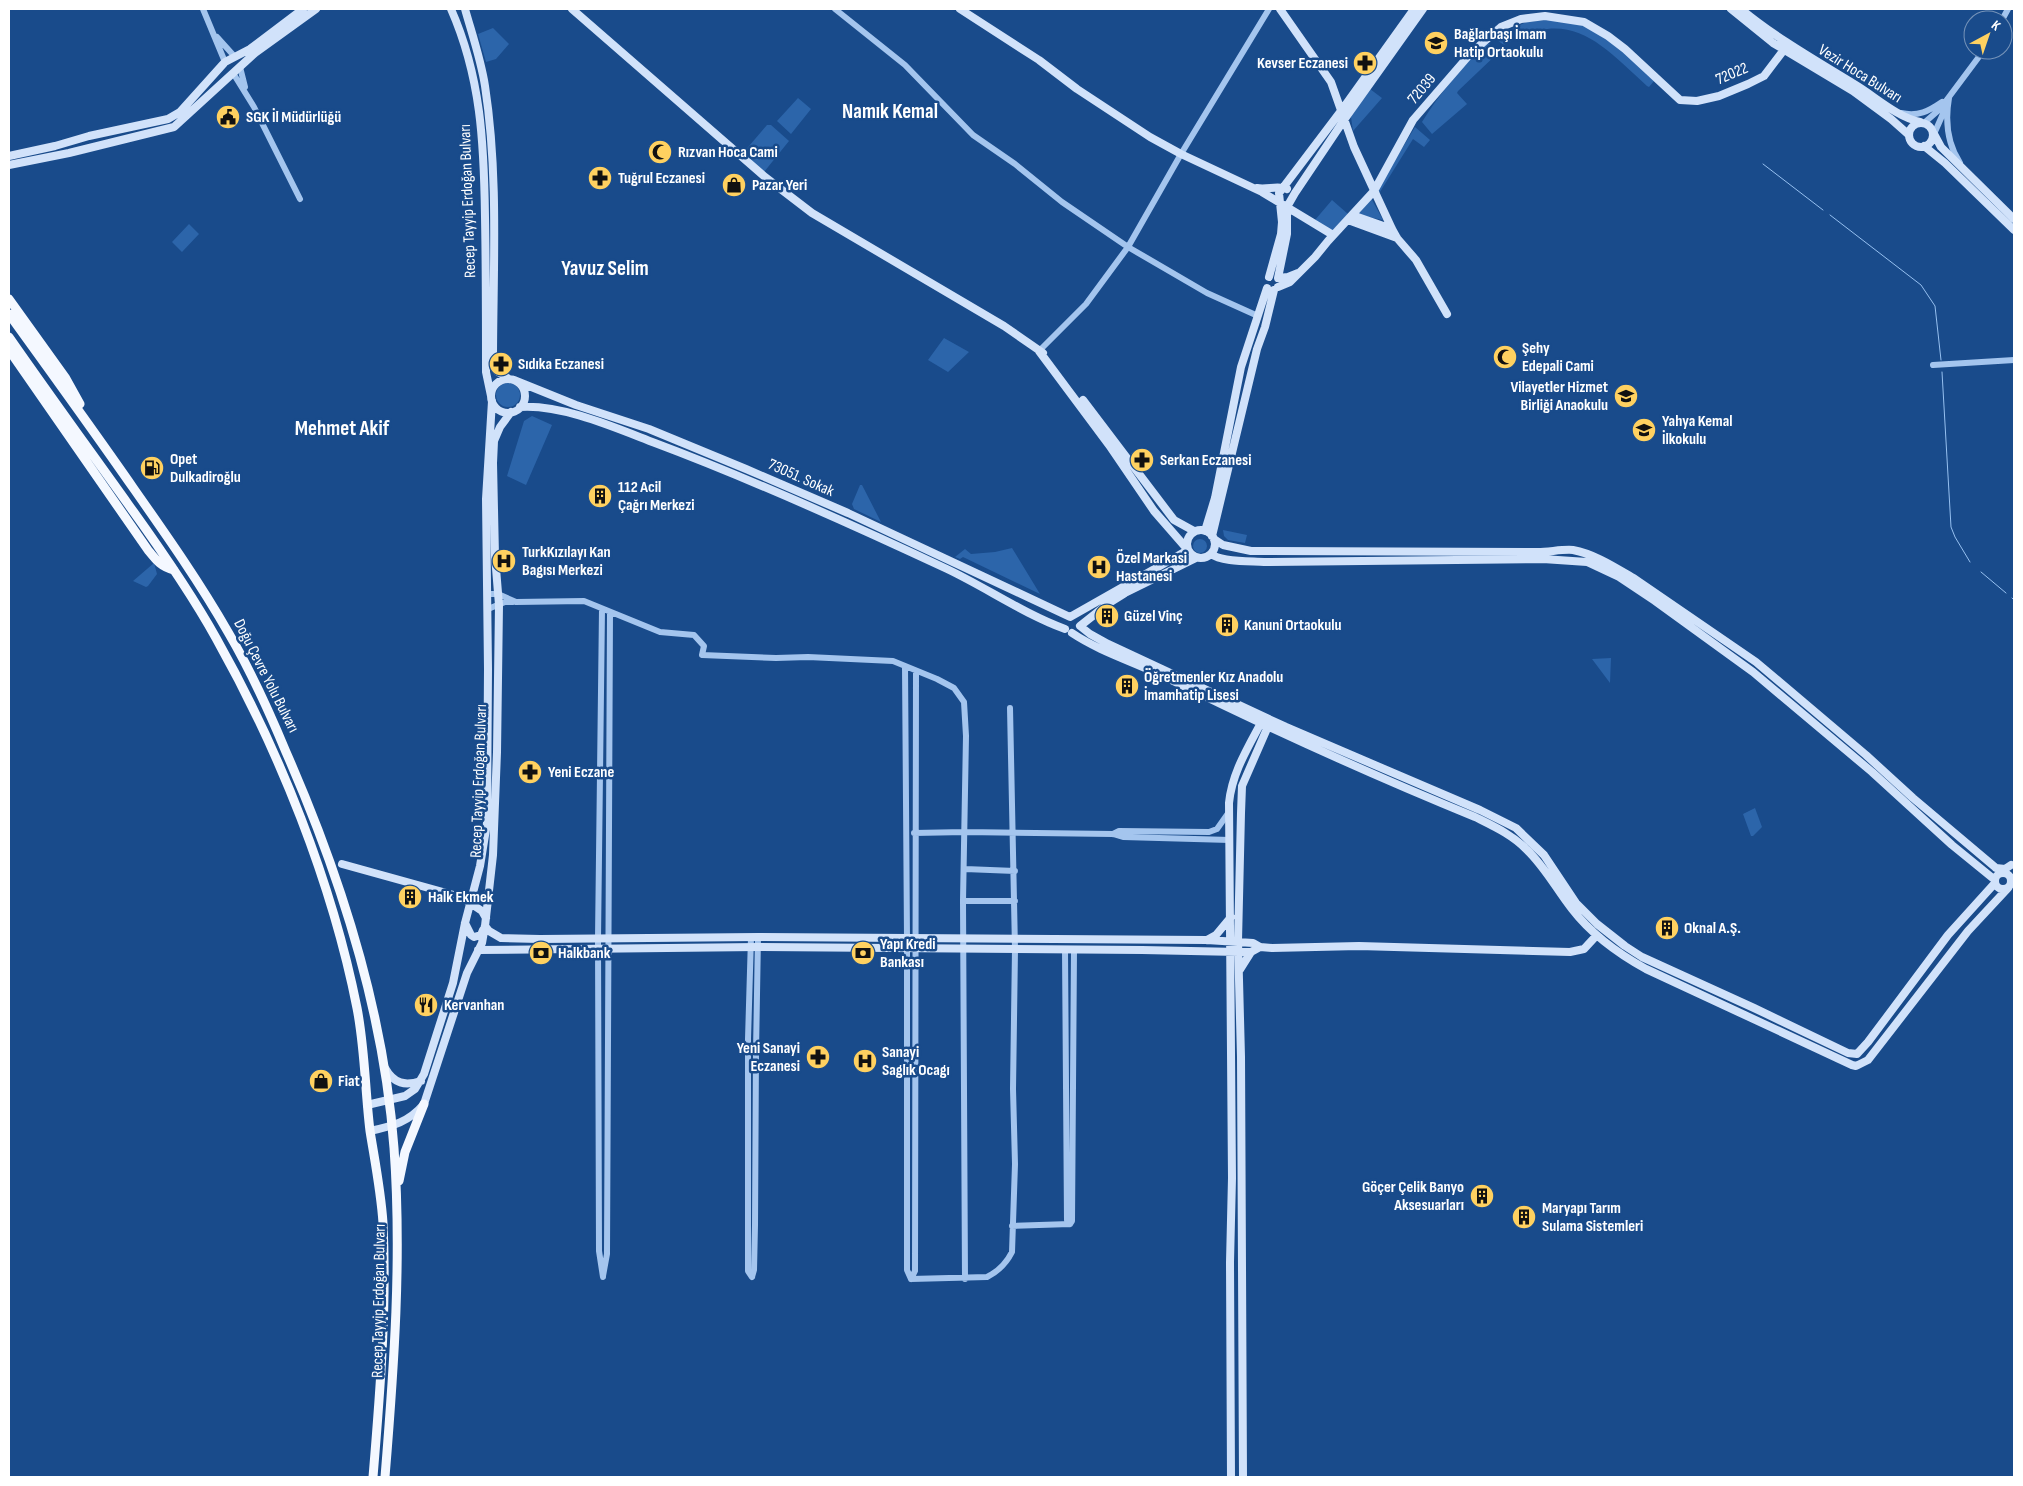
<svg xmlns="http://www.w3.org/2000/svg" width="2023" height="1486" viewBox="0 0 2023 1486" font-family="'Sofia Sans Condensed',sans-serif">
<style>
.green{fill:#2c65aa}
.lines{fill:none;stroke-linecap:round;stroke-linejoin:round}
.stream{stroke:#96c0f0;stroke-width:1}
.tertiary{stroke:#a4c5ee;stroke-width:6}
.secondary{stroke:#d1e2fa;stroke-width:8}
.trunk{stroke:#f4f8ff;stroke-width:9}
.labels{text-anchor:middle;dominant-baseline:central;stroke-width:5;stroke-linejoin:round;paint-order:stroke}
.poi-label{font-size:16px;font-weight:bold;fill:#fff;stroke:#194b8b;text-anchor:start}
.street-label{font-size:16px;fill:#fff;stroke:#194b8b}
.district-label{font-size:21px;font-weight:bold;fill:#fff;stroke:#194b8b}
</style>
<rect width="100%" height="100%" fill="#194b8b"/>
<path class="green" d="M1558,19L1585,26L1617,46L1654,81L1649,87L1647,86C1600,43 1570,6 1504,45L1494,38L1526,22Z
M493,28L509,44L496,59L486,62L478,34Z
M1489,44L1499,52L1458,91L1457,93L1467,104L1432,134L1422,122C1439,94 1461,69 1484,45Z
M1370,89L1382,98L1353,131L1351,117Z
M798,98L811,109L791,134L777,121Z
M767,125H771L789,141L764,172L743,153Z
M1415,127L1430,140L1424,147L1413,139L1378,195L1377,190Z
M1371,198L1383,220L1358,215Z
M1332,200L1348,214L1332,231L1315,220Z
M189,224L199,234L182,252L172,242Z
M944,338L969,352L948,372L928,360Z
M496 395a12 12 0 1 1 24 0a12 12 0 1 1-24 0Z
M532,416L552,425L526,485L507,476L524,421Z
M860,485H862L881,522L854,509L852,504Z
M1223,530L1247,535L1245,543L1228,540L1224,536Z
M1193 546a7 7 0 1 1 14 0a7 7 0 1 1-14 0Z
M1012,548L1040,594L963,557L960,559L955,557L965,549L971,554L995,552Z
M154,563L157,574L148,586L146,587L133,581Z
M1611,658L1610,683L1592,659Z
M1755,808L1762,827L1753,836H1751L1743,814Z"/>
<g class="lines">
<path class="stream" d="M1763,164L1823,210
M1830,215L1921,285L1935,306L1941,360
M1942,372L1951,527L1955,537L1970,562
M1981,572L2006,593
M2012,598L2014,600"/>
<path class="tertiary" d="M203,9L225,62
M835,9L905,65L973,135L1015,164L1062,202L1128,247L1207,293L1258,316
M2002,20L2008,9
M217,37L235,57
M240,67L245,87
M233,73L254,107L300,199
M1949,98C1945,121 1947,143 1960,163
M1901,113C1918,117 1929,111 1942,102
M1924,123L1940,109L1984,50
M1934,134L1946,107
M1039,351L1086,304L1128,247L1181,154L1269,9
M1933,365L2014,360
M487,594H498L516,602L584,601L660,632L694,635L704,646L702,655L776,658L808,657L893,661L937,679L954,688L964,702L966,736L963,901L965,1279
M488,609L505,602H513
M602,609L598,939L599,1251L603,1277
M905,666L907,938V1270L911,1279
M914,833L965,832L1113,834L1123,837L1230,840
M1113,834L1119,831L1209,832L1217,829L1229,812
M965,869L1015,871
M963,901H1015
M751,937L748,1039V1271L752,1277
M1065,950L1067,1220L1070,1224
M1070,1224L1072,1221L1074,950
M1012,1226L1070,1224
M603,1276L607,1254L610,613
M752,1277L754,1270L755,1225L756,1052L758,937
M911,1279L987,1277C999,1271 1006,1264 1012,1252L1015,1164L1013,1089L1015,949L1010,708
M911,1279L915,1271L916,671"/>
<path class="secondary" d="M451,9C481,77 484,143 485,217C486,268 486,320 486,372L491,396
M465,9C472,34 481,60 485,86C499,177 493,270 493,362L498,372L509,379
M572,9L765,177L812,213L1004,326L1043,353
M960,9L1039,60L1077,89L1150,137L1181,154L1262,192L1333,235
M1280,9L1331,82L1354,147L1392,229L1397,238L1416,260L1447,314
M1731,9L1773,43L1853,91L1891,119L1909,135
M1741,9C1776,38 1815,60 1854,84C1876,97 1895,116 1920,122
M1909 135a12 12 0 1 1 24 0a12 12 0 1 1-24 0Z
M1934,134L1941,147L2014,219
M1924,146L1945,163L2014,230
M9,156L55,146L89,136L168,119L180,112L225,62L250,49L303,9
M9,165L69,153L174,127L255,53L316,9
M1257,188C1267,190 1278,185 1287,189
M1352,215L1392,229
M1348,220L1397,238
M1298,273L1288,277L1278,278L1287,234V207L1295,193L1344,120L1423,9
M1269,277L1281,234L1282,222L1279,193L1341,111L1414,9
M1278,287L1290,282L1315,257L1328,241L1374,191L1413,120L1471,53L1501,27L1521,19L1545,16L1584,22L1608,36L1625,49L1680,100L1697,101L1719,96L1748,84L1764,76L1783,51
M491 396a17 17 0 1 1 34 0a17 17 0 1 1-34 0Z
M514,380L576,405L649,429L746,469L848,513L1070,617L1188,550L1154,511L1109,445L1039,351
M1083,400L1174,520L1194,531
M520,407C562,404 616,428 655,443C754,480 851,524 947,569C987,588 1024,614 1065,629
M1187 544a14 14 0 1 1 28 0a14 14 0 1 1-28 0Z
M1205,531L1215,498L1241,367L1267,288
M1212,536L1257,349L1265,327L1274,290
M1214,539L1223,545L1251,551L1538,552C1549,552 1563,549 1573,550C1595,554 1616,568 1635,579L1756,662L1866,755L1913,798L2002,873
M1211,554C1221,562 1250,561 1264,562L1543,559L1587,562L1619,577L1655,601L1753,672L1872,772L1952,845L1995,880
M1196,558L1125,593L1109,603L1080,626L1090,634L1108,644L1286,727L1480,810L1516,828L1544,855L1576,903L1597,924L1625,946L1642,957L1754,1008L1848,1053L1857,1054L1868,1042L1948,935L1995,883
M1072,633C1102,653 1138,663 1171,680C1271,729 1372,775 1475,817C1493,826 1513,835 1527,850C1545,867 1557,890 1572,909C1592,935 1617,953 1646,969L1852,1065L1856,1066L1868,1060L1968,931L2008,888
M342,864L461,897L482,911L486,918
M1996,868L2005,869L2011,865
M1995 881a8 8 0 1 1 16 0a8 8 0 1 1-16 0Z
M465,923L471,935L474,937L481,935L483,930
M485,926L489,931L501,938L540,939L758,937L1207,940L1253,943L1260,947L1272,948L1359,946L1570,952L1584,949L1596,936
M1207,940L1216,935L1231,917
M478,950L758,947L1142,950L1239,952H1251L1260,947
M1239,971L1251,952
M385,1068C394,1084 405,1086 421,1081
M367,1105L405,1096L415,1089L424,1074L453,983L465,923L480,866L487,823L488,669L486,499L492,401
M370,1131C393,1126 409,1122 424,1104L467,973L482,943L485,926L493,855L497,752L499,605L495,556L493,463L494,441L500,427L511,412
M1231,1477L1230,1262L1232,1178L1229,803C1232,772 1249,746 1263,719
M1243,1477L1241,1057L1238,941L1241,813L1242,786L1269,724"/>
<path class="trunk" d="M9,299L65,377L80,404
M9,314C51,372 93,430 134,489C167,536 200,583 228,632C251,671 269,711 286,752C341,877 384,1012 394,1148C402,1258 394,1367 385,1477
M9,337C48,393 88,448 128,504C159,547 190,591 216,638C279,750 332,882 357,1008C365,1049 365,1090 370,1131C375,1162 381,1192 383,1223C387,1308 380,1393 373,1477
M9,350L148,550C156,560 161,567 174,570
M399,1181L405,1152L424,1104"/>
</g>
<defs>
<g id="school-disc" transform="scale(1.25)"><circle r="9.5" fill="#ffd160" stroke="#194b8b"/><path d="M0-5L7-2L0 1L-7-2ZM-4 1L0 2.5L4 1V4Q0 6-4 4Z" fill="#111"/></g>
<g id="pharmacy-disc" transform="scale(1.25)"><circle r="9.5" fill="#ffd160" stroke="#194b8b"/><path d="M-2-6h4v4h4v4h-4v4h-4v-4h-4v-4h4Z" fill="#111"/></g>
<g id="civic-disc" transform="scale(1.25)"><circle r="9.5" fill="#ffd160" stroke="#194b8b"/><path d="M-.6-6.5H3V-4.5H.6V-3L4-1V1h2V6H-6V1h2V-1L-.6-3ZM-1.2 2.5V6h2.4V2.5Z" fill="#111"/></g>
<g id="mosque-disc" transform="scale(1.25)"><circle r="9.5" fill="#ffd160" stroke="#194b8b"/><path d="M3.5-4.9A6 6 0 1 0 3.5 4.9A5 5 0 1 1 3.5-4.9Z" fill="#111"/></g>
<g id="shop-disc" transform="scale(1.25)"><circle r="9.5" fill="#ffd160" stroke="#194b8b"/><path d="M-5-2.5h2.3a2.7 3.5 0 0 1 5.4 0H5L5.5 6h-11ZM-1.5-2.5h3a1.5 2.3 0 0 0-3 0Z" fill="#111"/></g>
<g id="fuel-disc" transform="scale(1.25)"><circle r="9.5" fill="#ffd160" stroke="#194b8b"/><path d="M-5.5-6h7V0h2V4h1.3V-2.5L3-4.5l.8-.8L6-3V5H2.5V1h-1V6h-7ZM-4.2-4.7v3.2H.2V-4.7Z" fill="#111"/></g>
<g id="building-disc" transform="scale(1.25)"><circle r="9.5" fill="#ffd160" stroke="#194b8b"/><path d="M-4-6H4V6H1V3H-1V6H-4ZM-2.5-4.3h1.7v1.8h-1.7ZM.8-4.3h1.7v1.8H.8ZM-2.5-1h1.7V.8h-1.7ZM.8-1h1.7V.8H.8Z" fill="#111"/></g>
<g id="hospital-disc" transform="scale(1.25)"><circle r="9.5" fill="#ffd160" stroke="#194b8b"/><path d="M-5-5h3v3.5h4V-5h3V5h-3V1.5h-4V5h-3Z" fill="#111"/></g>
<g id="bank-disc" transform="scale(1.25)"><circle r="9.5" fill="#ffd160" stroke="#194b8b"/><path d="M-6-4H6V4H-6ZM0-2.3a2.3 2.3 0 1 0 0 4.6a2.3 2.3 0 1 0 0-4.6Z" fill="#111"/></g>
<g id="restaurant-disc" transform="scale(1.25)"><circle r="9.5" fill="#ffd160" stroke="#194b8b"/><path d="M-5-6h1v4h1v-4h1v4h1v-4h1v5L-1.5 .5V6h-2V.5L-5-1ZM5-6V6H3V1.5H1.5Q1.5-4 5-6Z" fill="#111"/></g>
</defs>
<g fill-rule="evenodd">
<use href="#school-disc" x="1436" y="43"/>
<use href="#pharmacy-disc" x="1365" y="63"/>
<use href="#civic-disc" x="228" y="117"/>
<use href="#mosque-disc" x="660" y="152"/>
<use href="#pharmacy-disc" x="600" y="178"/>
<use href="#shop-disc" x="734" y="185"/>
<use href="#mosque-disc" x="1505" y="357"/>
<use href="#pharmacy-disc" x="501" y="364"/>
<use href="#school-disc" x="1626" y="396"/>
<use href="#school-disc" x="1644" y="430"/>
<use href="#pharmacy-disc" x="1142" y="460"/>
<use href="#fuel-disc" x="152" y="468"/>
<use href="#building-disc" x="600" y="496"/>
<use href="#hospital-disc" x="504" y="561"/>
<use href="#hospital-disc" x="1099" y="567"/>
<use href="#building-disc" x="1107" y="616"/>
<use href="#building-disc" x="1227" y="625"/>
<use href="#building-disc" x="1127" y="686"/>
<use href="#pharmacy-disc" x="530" y="772"/>
<use href="#building-disc" x="410" y="897"/>
<use href="#building-disc" x="1667" y="928"/>
<use href="#bank-disc" x="541" y="953"/>
<use href="#bank-disc" x="863" y="953"/>
<use href="#restaurant-disc" x="426" y="1005"/>
<use href="#pharmacy-disc" x="818" y="1057"/>
<use href="#hospital-disc" x="865" y="1061"/>
<use href="#shop-disc" x="321" y="1081"/>
<use href="#building-disc" x="1482" y="1196"/>
<use href="#building-disc" x="1524" y="1217"/>
</g>
<g class="labels">
<g class="poi-label">
<text x="1454" y="34">Bağlarbaşı İmam<tspan x="1454" dy="18">Hatip Ortaokulu</tspan></text>
<text x="1348" y="63" text-anchor="end">Kevser Eczanesi</text>
<text x="246" y="117">SGK İl Müdürlüğü</text>
<text x="678" y="152">Rızvan Hoca Cami</text>
<text x="618" y="178">Tuğrul Eczanesi</text>
<text x="752" y="185">Pazar Yeri</text>
<text x="1522" y="348">Şehy<tspan x="1522" dy="18">Edepali Cami</tspan></text>
<text x="518" y="364">Sıdıka Eczanesi</text>
<text x="1608" y="387" text-anchor="end">Vilayetler Hizmet<tspan x="1608" dy="18">Birliği Anaokulu</tspan></text>
<text x="1662" y="421">Yahya Kemal<tspan x="1662" dy="18">İlkokulu</tspan></text>
<text x="170" y="459">Opet<tspan x="170" dy="18">Dulkadiroğlu</tspan></text>
<text x="1160" y="460">Serkan Eczanesi</text>
<text x="618" y="487">112 Acil<tspan x="618" dy="18">Çağrı Merkezi</tspan></text>
<text x="522" y="552">TurkKızılayı Kan<tspan x="522" dy="18">Bagısı Merkezi</tspan></text>
<text x="1116" y="558">Özel Markasi<tspan x="1116" dy="18">Hastanesi</tspan></text>
<text x="1124" y="616">Güzel Vinç</text>
<text x="1244" y="625">Kanuni Ortaokulu</text>
<text x="1144" y="677">Öğretmenler Kız Anadolu<tspan x="1144" dy="18">İmamhatip Lisesi</tspan></text>
<text x="548" y="772">Yeni Eczane</text>
<text x="428" y="897">Halk Ekmek</text>
<text x="1684" y="928">Oknal A.Ş.</text>
<text x="880" y="944">Yapı Kredi<tspan x="880" dy="18">Bankası</tspan></text>
<text x="558" y="953">Halkbank</text>
<text x="444" y="1005">Kervanhan</text>
<text x="800" y="1048" text-anchor="end">Yeni Sanayi<tspan x="800" dy="18">Eczanesi</tspan></text>
<text x="882" y="1052">Sanayi<tspan x="882" dy="18">Saglık Ocagı</tspan></text>
<text x="338" y="1081">Fiat</text>
<text x="1464" y="1187" text-anchor="end">Göçer Çelik Banyo<tspan x="1464" dy="18">Aksesuarları</tspan></text>
<text x="1542" y="1208">Maryapı Tarım<tspan x="1542" dy="18">Sulama Sistemleri</tspan></text>
</g>
<g class="street-label">
<text transform="translate(1732 74) rotate(-23)">72022</text>
<text transform="translate(1860 74) rotate(32)">Vezir Hoca Bulvarı</text>
<text transform="translate(1422 89) rotate(-50)">72039</text>
<text transform="translate(468 201) rotate(-92)">Recep Tayyip Erdoğan Bulvarı</text>
<text transform="translate(801 478) rotate(24)">73051. Sokak</text>
<text transform="translate(266 676) rotate(63)">Doğu Çevre Yolu Bulvarı</text>
<text transform="translate(479 781) rotate(-88)">Recep Tayyip Erdoğan Bulvarı</text>
<text transform="translate(379 1301) rotate(-89)">Recep Tayyip Erdoğan Bulvarı</text>
</g>
<g class="district-label">
<text x="890" y="111">Namık Kemal</text>
<text x="605" y="268">Yavuz Selim</text>
<text x="342" y="428">Mehmet Akif</text>
</g>
</g>
<rect width="2023" height="1486" fill="none" stroke="#ffffff" stroke-width="20"/>
<g transform="translate(1988 35) rotate(40)"><circle r="24" fill="#194b8b" stroke="#7593b9"/>
<path d="M0-4L9 19L0 12L-9 19Z" fill="#ffd160"/>
<text y="-8" font-size="14" font-weight="bold" text-anchor="middle" fill="#ffffff">K</text>
</g>
</svg>
